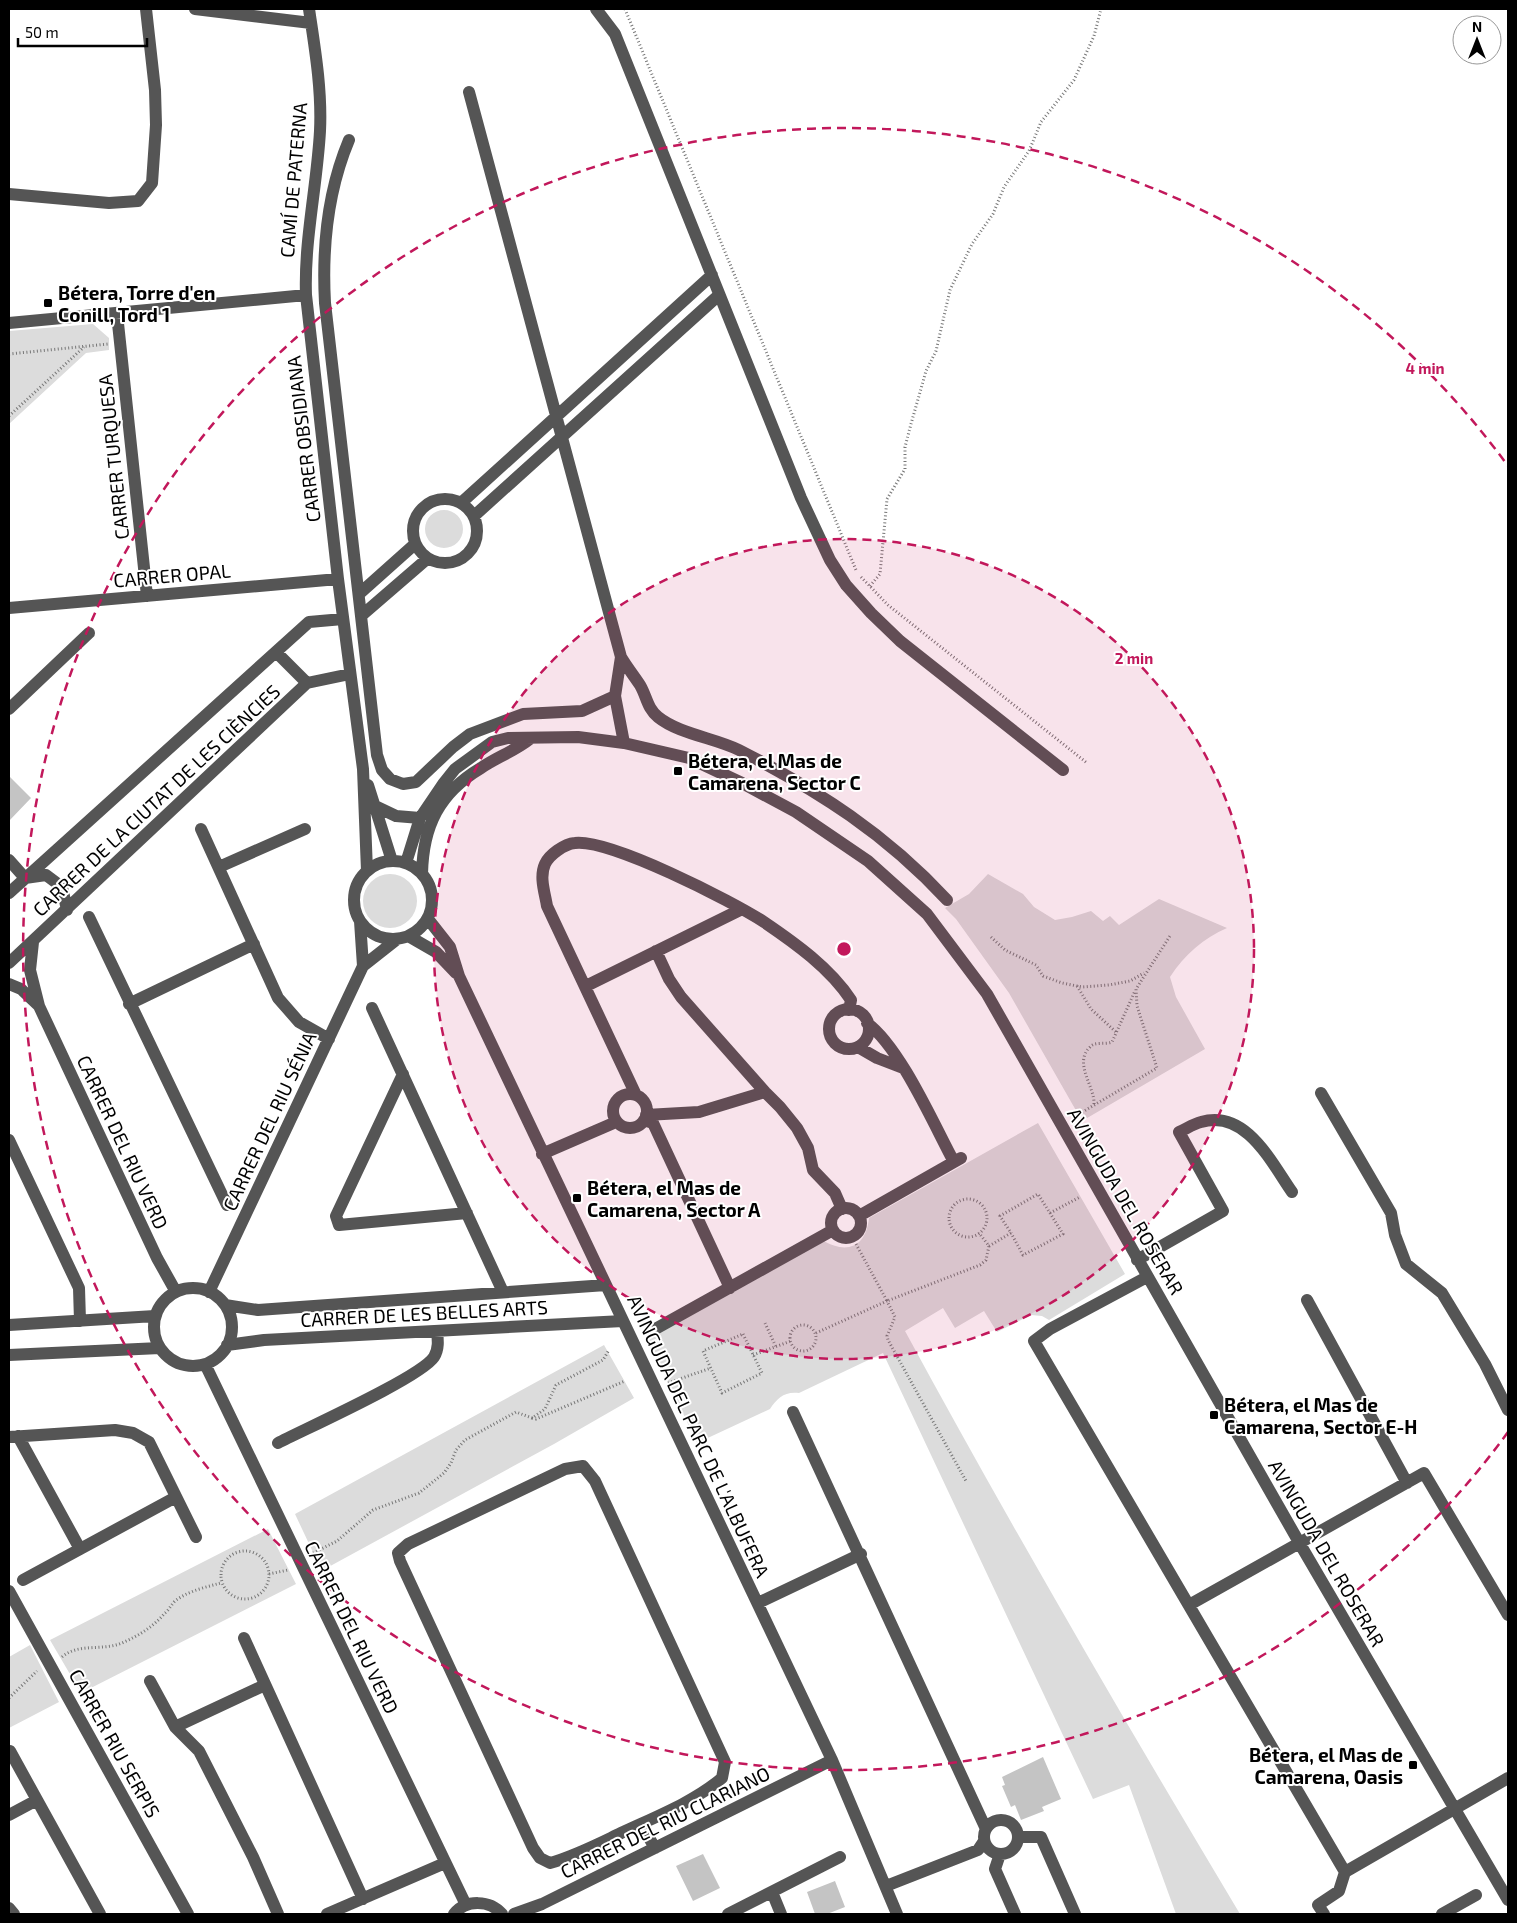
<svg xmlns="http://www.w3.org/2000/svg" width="1517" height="1923" viewBox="0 0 1517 1923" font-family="'Exo 2',sans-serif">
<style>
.green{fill:#dcdcdc}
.building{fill:#c4c4c4}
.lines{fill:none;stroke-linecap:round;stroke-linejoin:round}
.path{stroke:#777;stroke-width:3;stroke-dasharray:1 2.5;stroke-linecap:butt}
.minor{stroke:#555;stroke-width:12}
.ring{fill:none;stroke:#c2185b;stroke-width:2.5;stroke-dasharray:9 6}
.poi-dot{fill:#000;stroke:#fff;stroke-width:2}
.labels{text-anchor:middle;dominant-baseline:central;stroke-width:4;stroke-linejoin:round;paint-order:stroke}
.street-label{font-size:19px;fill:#000;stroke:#fff}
.poi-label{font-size:19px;font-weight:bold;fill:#000;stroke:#fff;text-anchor:start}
.centre{fill:#c2185b;stroke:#fff;stroke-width:2.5}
.ring-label{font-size:15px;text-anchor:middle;font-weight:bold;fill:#c2185b;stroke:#fff;stroke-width:4;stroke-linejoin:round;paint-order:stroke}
</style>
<rect width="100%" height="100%" fill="#fff"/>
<path class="green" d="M93,324L109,338V350L86,353L9,424V331Z
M425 529a19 19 0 1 1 38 0a19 19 0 1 1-38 0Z
M988,874L1023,894L1034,907L1055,920L1072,917L1091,911L1103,921L1110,916L1119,925L1159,899L1227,928C1204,938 1184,955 1170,977L1176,997L1205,1049L1082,1121L1009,993L956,919L945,908L969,894Z
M363 901a27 27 0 1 1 54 0a27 27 0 1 1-54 0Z
M1038,1123L1125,1274L1049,1320L1042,1316L1031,1315L997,1332L984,1311L955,1328L943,1308L905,1331C1012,1528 1125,1722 1240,1914H1176L1129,1785L1093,1799L883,1353L799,1393C785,1391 777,1398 770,1409L697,1443L648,1339L822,1240C847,1255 866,1247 869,1218Z
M604,1345L634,1398L554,1444L323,1570L319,1565L295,1514Z
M268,1529L296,1584L81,1693L50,1640Z
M30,1645L59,1702L9,1728V1657Z"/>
<path class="building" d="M9,776L31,798L9,821Z
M1043,1757L1061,1799L1042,1807L1044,1811L1021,1820L1015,1805L1011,1807L1002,1786L1005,1785L1002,1777Z
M703,1854L720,1888L693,1901L676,1866Z
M835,1881L845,1907L827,1914H815L807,1892Z"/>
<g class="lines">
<path class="path" d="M625,9L856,570
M9,354L108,344
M9,416L84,347
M861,577L888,605L1087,763
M870,586L880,574L887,499L905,469V447L911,424L926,371L936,351L950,290L972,244L993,214L1004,187L1029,151L1041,122L1074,80L1094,36L1101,9
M991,937L1005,950L1036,965L1043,976L1062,983L1082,987L1109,985L1130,981L1144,973
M1077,986L1091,1009L1117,1033
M1094,1104C1095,1087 1073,1063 1090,1047C1095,1041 1105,1045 1112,1042L1135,991
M1079,1114L1157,1068L1137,1006L1136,989L1170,936
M949 1218a19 19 0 1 1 38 0a19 19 0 1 1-38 0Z
M1050,1213L1080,1197
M856,1244L887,1301L980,1265L986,1260L989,1246L979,1233
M989,1246L1011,1233L1000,1216L1038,1194L1063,1234L1023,1255L1011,1233
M765,1323L776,1347
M790 1338a13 13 0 1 1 26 0a13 13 0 1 1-26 0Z
M816,1333L887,1301L895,1317L887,1336L888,1340L966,1481
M743,1334L762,1373L722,1393L703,1351Z
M753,1355L791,1341
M668,1383L711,1368
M532,1418L536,1419L625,1381
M221 1575a24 24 0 1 1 48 0a24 24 0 1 1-48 0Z
M313,1553L337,1541L373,1510L419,1493L444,1473L451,1463L456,1450L465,1440L516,1412L532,1418L545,1409L556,1385L603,1360L609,1350
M269,1574L288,1570
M62,1657C79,1642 104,1652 124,1642C140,1635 154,1626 165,1613C169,1610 171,1605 175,1601C188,1591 206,1587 221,1583
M9,1698L37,1671"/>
<path class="minor" d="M195,9L311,23
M309,9C315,49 322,90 320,131C317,186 304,241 306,295L338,579L363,769L367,871
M596,9L615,34L801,498L830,560L846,585L871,613L900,641L1063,770
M469,92L621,657L615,696L624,743
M349,140C328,190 322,248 325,303L377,755L382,770L390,779L403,784L416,782L453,747L470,734L523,714L582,711L615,696
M9,194L109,203L138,201L152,183L156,125L155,90L146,9
M117,314L147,596
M9,323L306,295
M413 531a32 32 0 1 1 64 0a32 32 0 1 1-64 0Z
M461,503L712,275
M474,516L719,295
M359,594L415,544
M9,608L338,579
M361,616L427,559
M276,652L307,683
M621,657C627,667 634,676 640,685C647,697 647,708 658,717C679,734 715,738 739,750C819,791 886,834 947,900
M9,709L89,633
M368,785L392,861
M375,806L396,816L420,818
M201,829L278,998L299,1022L329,1039
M9,860L25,878L46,875L62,887L67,910
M354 900a39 39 0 1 1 78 0a39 39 0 1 1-78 0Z
M406,863L420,818L443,784L455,769L492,742L508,738L578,737L624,743L689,758L742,783L796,812L868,861L927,914L987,994L1300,1544L1508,1900
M219,867L305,829
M422,874C423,826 439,793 481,768C497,757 515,751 531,738
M9,893L309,622L343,619
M89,917L227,1205
M428,919L450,947L459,976L832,1760L897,1914
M360,921L363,966
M410,937L436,952L456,973
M33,942L30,970L39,1006L157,1258L176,1292
M656,951L669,979L681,997L765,1092L780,1107L797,1128L808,1148L813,1170L835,1193L842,1209
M9,963L307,683L350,674
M9,984L21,989L39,1006
M586,986L742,909
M129,1004L254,944
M372,1008L503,1292
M829 1029a20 20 0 1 1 40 0a20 20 0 1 1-40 0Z
M867,1023C900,1047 934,1125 954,1162
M858,1047L877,1058L903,1068
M403,1074L336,1216L339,1225L467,1213
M1321,1093L1391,1213L1395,1235L1406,1264L1442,1293L1485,1364L1508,1410
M613 1111a17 17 0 1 1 34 0a17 17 0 1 1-34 0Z
M636,1095L547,906C545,893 539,877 545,864C549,855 564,844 575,843C610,839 732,901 764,922C795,943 830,968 851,1000L849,1010
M646,1115L699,1112L765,1092
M644,1120L653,1123L730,1288
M9,1140L79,1288L80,1321
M542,1154L616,1122
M831 1223a15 15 0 1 1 30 0a15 15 0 1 1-30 0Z
M859,1216L961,1158
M1137,1260L1223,1211L1179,1132C1186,1129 1193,1124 1201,1122C1246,1109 1271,1162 1292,1192
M1147,1277L1050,1329L1034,1341L1345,1872L1339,1891L1318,1905L1324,1914
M154 1327a39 39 0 1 1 78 0a39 39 0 1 1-78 0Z
M209,1292L363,966L396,940
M1307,1300L1407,1483
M225,1305L258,1310L606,1285
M9,1325L155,1316
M657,1328L833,1230
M227,1345L264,1340L623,1321
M9,1355L160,1348
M205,1364L466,1905
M793,1412L986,1829
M18,1436L80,1549
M9,1437L115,1430L133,1433L149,1442L196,1537
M278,1443C305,1429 421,1377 434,1357C439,1349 438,1340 437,1331
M583,1466L595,1481L725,1762L722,1778C694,1802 655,1817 621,1833C598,1844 575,1856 550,1863L540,1858L533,1848L400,1561L398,1553L408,1544L565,1469Z
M23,1580L176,1497
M9,1591L188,1914
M758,1603L861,1554
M1189,1605L1424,1473L1508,1615
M244,1638L363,1899
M150,1681L175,1727L199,1751L253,1857L278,1914
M175,1727L265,1685
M10,1751L100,1914
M9,1815L37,1800
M984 1837a17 17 0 1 1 34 0a17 17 0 1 1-34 0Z
M641,1824L655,1848
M1018,1837H1041L1075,1914
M1000,1854L995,1869L1015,1914
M1345,1872L1508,1778
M886,1886L978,1850L984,1841
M772,1892L781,1914
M9,1908L14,1914
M327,1914L445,1863
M454,1914C466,1899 490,1900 502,1914
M514,1914L542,1904L832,1760
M728,1914L840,1857
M1442,1914L1476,1895"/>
</g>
<circle cx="844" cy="949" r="410" fill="#c2185b" fill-opacity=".12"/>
<g class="ring">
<circle cx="844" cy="949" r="410"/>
<path d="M1508 1432A821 821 0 1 1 1508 466"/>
</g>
<g class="poi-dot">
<rect x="43" y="298" width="10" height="10" rx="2.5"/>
<rect x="673" y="766" width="10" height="10" rx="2.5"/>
<rect x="572" y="1193" width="10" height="10" rx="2.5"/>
<rect x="1209" y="1410" width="10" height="10" rx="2.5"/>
<rect x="1408" y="1760" width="10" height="10" rx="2.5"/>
</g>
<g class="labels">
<g class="street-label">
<text transform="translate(293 180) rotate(-85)">CAMÍ DE PATERNA</text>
<text transform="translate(303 439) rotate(-97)">CARRER OBSIDIANA</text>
<text transform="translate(113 457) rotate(-96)">CARRER TURQUESA</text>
<text transform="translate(172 575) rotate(-5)">CARRER OPAL</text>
<text transform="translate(156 800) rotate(-43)">CARRER DE LA CIUTAT DE LES CIÈNCIES</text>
<text transform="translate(269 1121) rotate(-65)">CARRER DEL RIU SÉNIA</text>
<text transform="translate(123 1142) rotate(65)">CARRER DEL RIU VERD</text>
<text transform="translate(1126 1201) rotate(60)">AVINGUDA DEL ROSERAR</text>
<text transform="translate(424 1313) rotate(-3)">CARRER DE LES BELLES ARTS</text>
<text transform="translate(699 1436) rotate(65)">AVINGUDA DEL PARC DE L'ALBUFERA</text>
<text transform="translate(1327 1553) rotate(60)">AVINGUDA DEL ROSERAR</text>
<text transform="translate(352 1627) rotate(64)">CARRER DEL RIU VERD</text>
<text transform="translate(115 1743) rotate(61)">CARRER RIU SERPIS</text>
<text transform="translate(665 1822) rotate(-26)">CARRER DEL RIU CLARIANO</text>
</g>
<g class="poi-label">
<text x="58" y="292">Bétera, Torre d'en<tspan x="58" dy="22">Conill, Tord 1</tspan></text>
<text x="688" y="760">Bétera, el Mas de<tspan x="688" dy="22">Camarena, Sector C</tspan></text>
<text x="587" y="1187">Bétera, el Mas de<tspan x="587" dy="22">Camarena, Sector A</tspan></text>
<text x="1224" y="1404">Bétera, el Mas de<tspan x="1224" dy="22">Camarena, Sector E-H</tspan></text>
<text x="1403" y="1754" text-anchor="end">Bétera, el Mas de<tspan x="1403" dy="22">Camarena, Oasis</tspan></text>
</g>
</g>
<circle cx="844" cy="949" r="8" class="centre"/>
<g class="ring-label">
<text x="1425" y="374">4 min</text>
<text x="1134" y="664">2 min</text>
</g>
<rect width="1517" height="1923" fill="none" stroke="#000000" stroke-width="20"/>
<g transform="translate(1477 40)"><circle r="24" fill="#ffffff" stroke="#999999"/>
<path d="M0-4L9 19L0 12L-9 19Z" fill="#000000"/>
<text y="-8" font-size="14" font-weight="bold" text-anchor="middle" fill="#000000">N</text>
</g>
<path d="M18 38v8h129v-8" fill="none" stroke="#000000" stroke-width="2.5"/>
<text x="25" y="38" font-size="15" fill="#000000" stroke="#ffffff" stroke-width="4" paint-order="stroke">50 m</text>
</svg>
